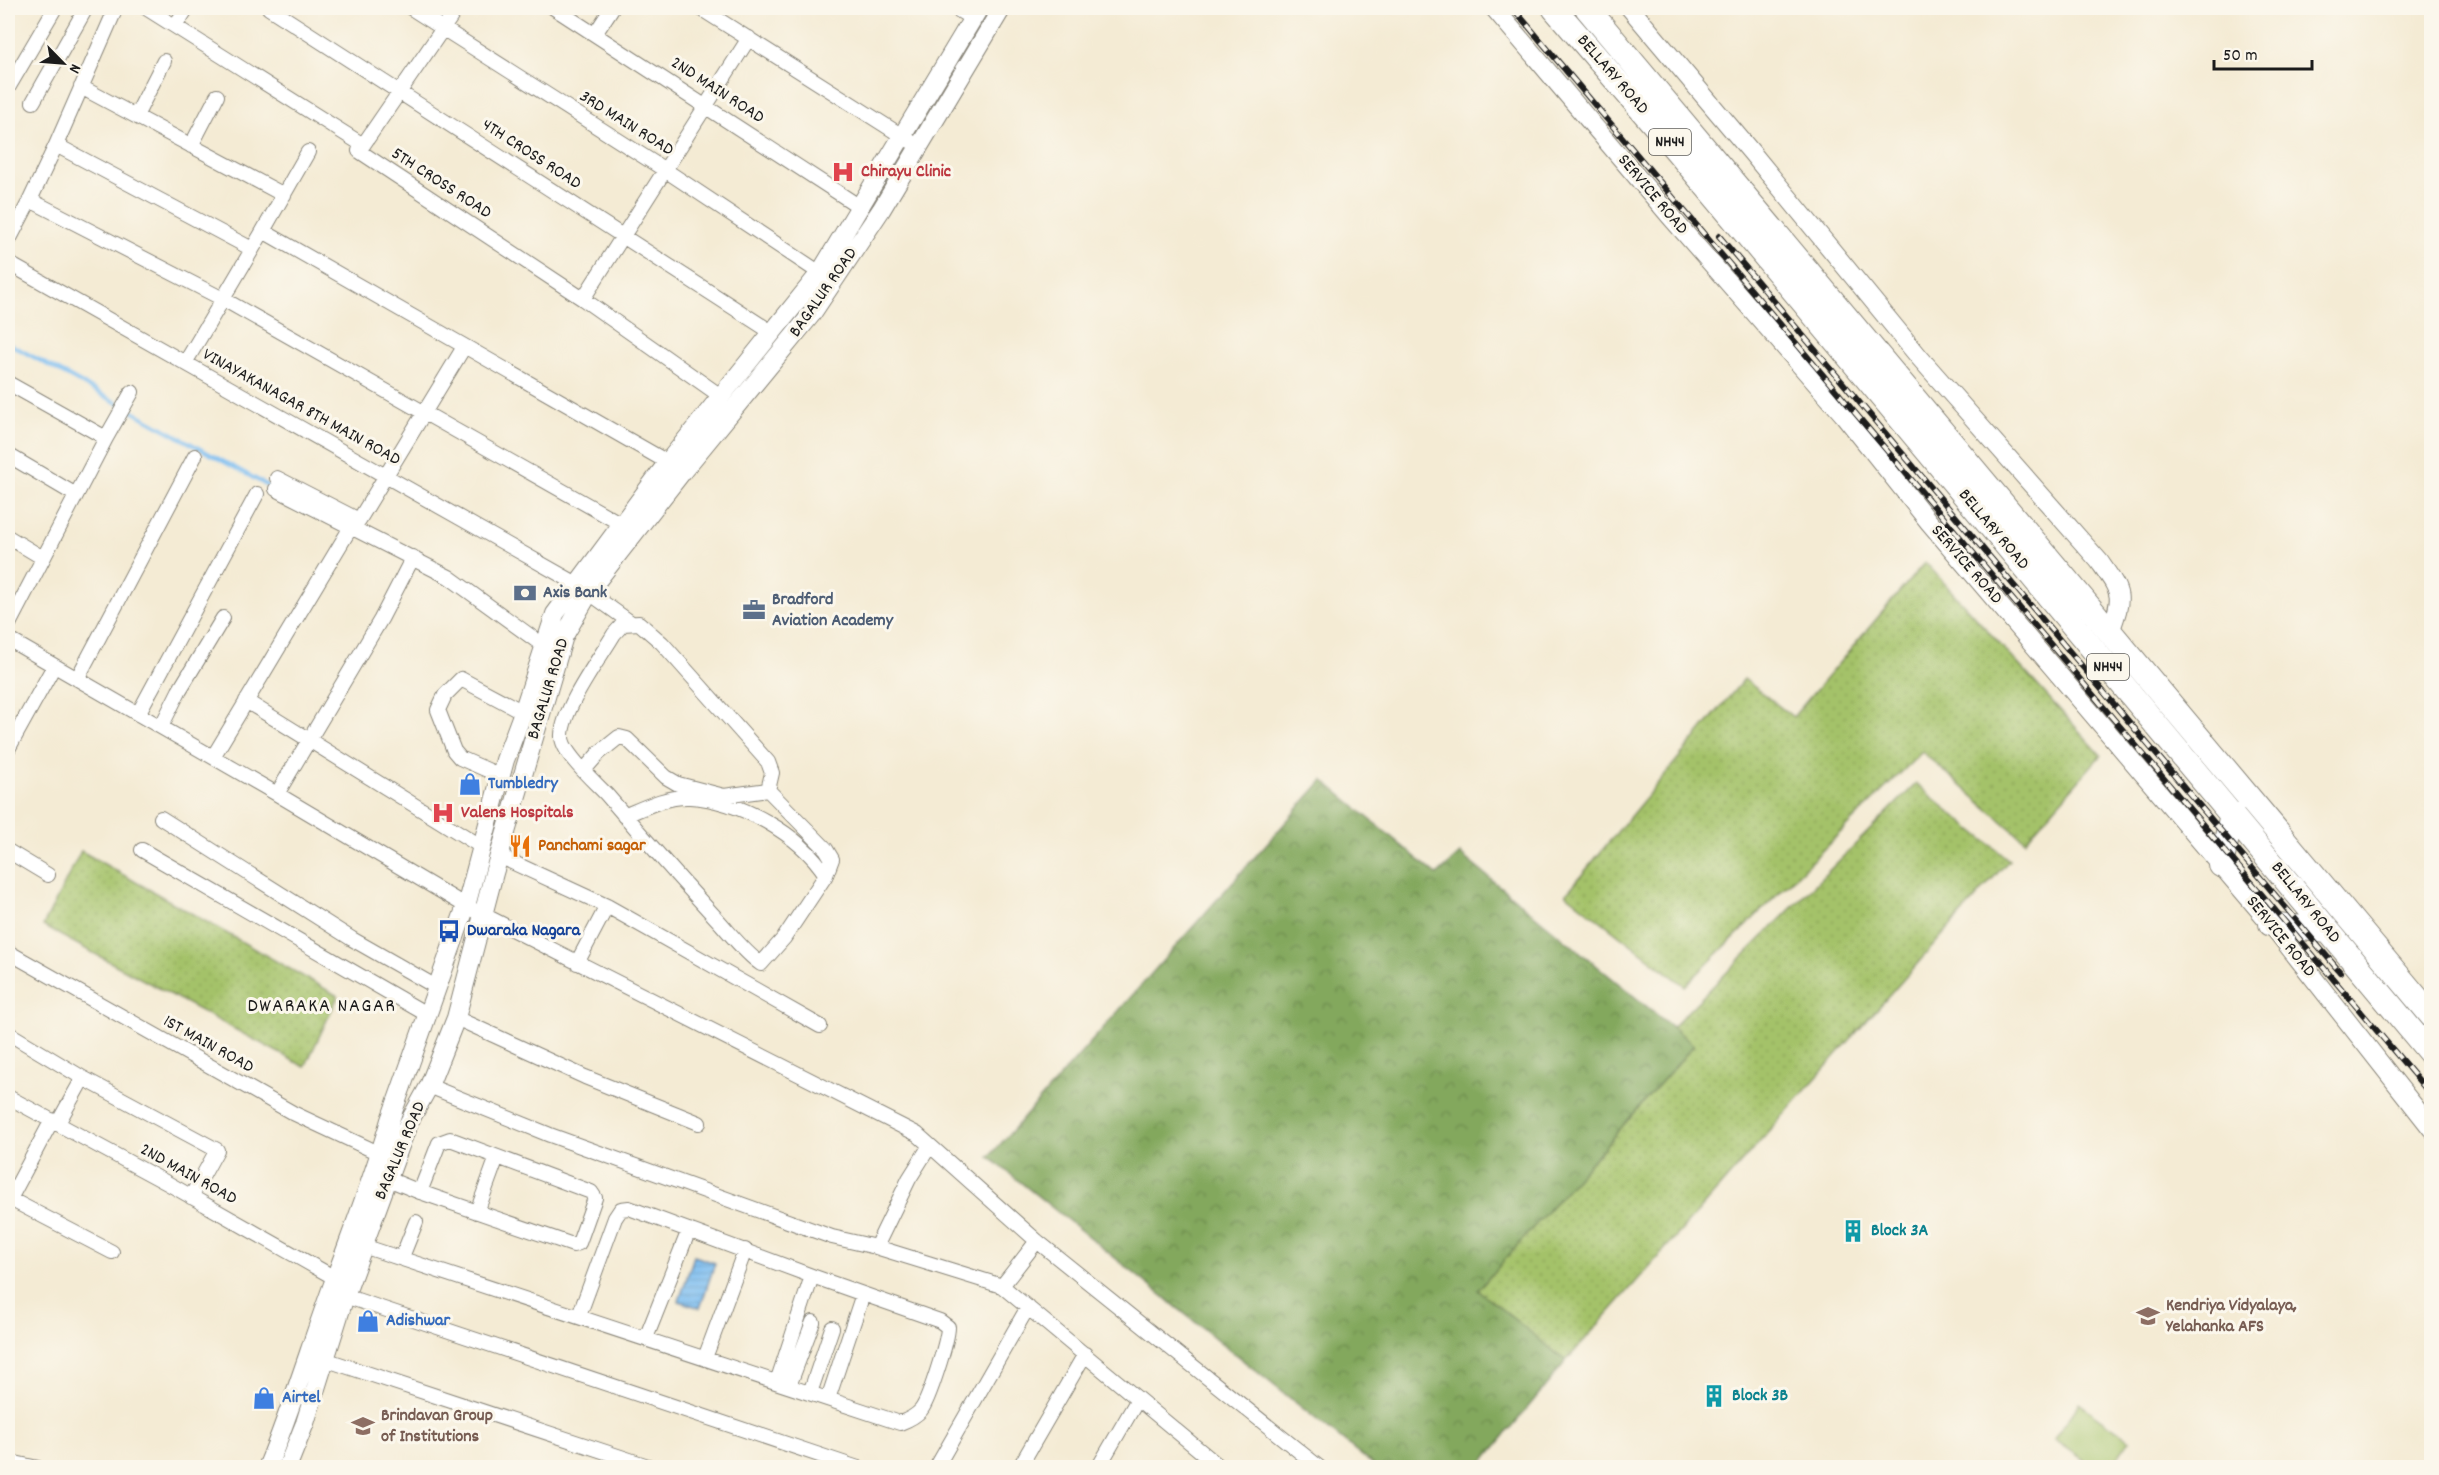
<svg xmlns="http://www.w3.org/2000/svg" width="2439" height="1475" viewBox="0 0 2439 1475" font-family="Dekko,sans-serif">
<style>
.green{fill:url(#green-dots);stroke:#606f42;stroke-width:1.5}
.forest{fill:url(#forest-crowns);stroke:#50623c;stroke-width:1.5}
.pitch{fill:#a4c269;stroke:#606f42;stroke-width:1.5}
.water{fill:url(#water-rules);stroke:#4c6c86;stroke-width:1.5}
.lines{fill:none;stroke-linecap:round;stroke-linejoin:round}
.stream{stroke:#7bbdf1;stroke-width:4}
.street-casing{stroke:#888478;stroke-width:16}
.secondary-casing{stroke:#888478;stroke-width:20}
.highway-casing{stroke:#888478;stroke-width:26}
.street{stroke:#fff;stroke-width:14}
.secondary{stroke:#fff;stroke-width:18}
.highway{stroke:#fff;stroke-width:24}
.rail-casing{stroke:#1c1c1c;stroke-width:6}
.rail{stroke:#fbf7ec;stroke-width:4;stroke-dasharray:11;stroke-linecap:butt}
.labels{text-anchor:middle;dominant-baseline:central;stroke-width:6;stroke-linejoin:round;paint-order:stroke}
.shield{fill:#fbf7ec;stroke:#5f5e5a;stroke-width:1.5}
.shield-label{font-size:16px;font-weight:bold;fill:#1c1c1c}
.street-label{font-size:18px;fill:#1c1c1c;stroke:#fbf7ec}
.health-label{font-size:18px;font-weight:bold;fill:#be3a42;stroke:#fbf7ec;text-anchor:start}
.service-label{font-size:18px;font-weight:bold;fill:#4e5e75;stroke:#fbf7ec;text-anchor:start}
.shop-label{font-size:18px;font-weight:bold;fill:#366cbe;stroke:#fbf7ec;text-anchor:start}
.food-label{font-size:18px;font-weight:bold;fill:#c56008;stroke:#fbf7ec;text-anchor:start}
.transit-label{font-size:18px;font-weight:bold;fill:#164399;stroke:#fbf7ec;text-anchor:start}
.culture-label{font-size:18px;font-weight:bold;fill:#0d838f;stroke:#fbf7ec;text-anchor:start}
.education-label{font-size:18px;font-weight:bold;fill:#785e54;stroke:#fbf7ec;text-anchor:start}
.neighbourhood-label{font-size:20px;letter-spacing:1.5px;fill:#1c1c1c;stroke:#fbf7ec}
</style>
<defs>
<pattern id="green-dots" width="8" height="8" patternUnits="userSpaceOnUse" patternTransform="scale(1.5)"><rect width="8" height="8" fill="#a4c269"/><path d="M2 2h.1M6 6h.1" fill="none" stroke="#8da65a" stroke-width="1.8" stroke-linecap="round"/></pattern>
<pattern id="forest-crowns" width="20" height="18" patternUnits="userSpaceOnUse" patternTransform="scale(1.5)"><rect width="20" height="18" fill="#83a85d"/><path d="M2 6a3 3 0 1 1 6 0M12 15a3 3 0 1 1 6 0" fill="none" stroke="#6a884c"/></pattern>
<pattern id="water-rules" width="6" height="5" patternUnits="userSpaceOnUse" patternTransform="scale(1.5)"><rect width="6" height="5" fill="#7bbdf1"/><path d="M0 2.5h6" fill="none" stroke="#6aa2ce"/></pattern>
</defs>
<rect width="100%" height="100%" fill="#fbf7ec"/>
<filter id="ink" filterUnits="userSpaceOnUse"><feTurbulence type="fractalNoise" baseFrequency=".0167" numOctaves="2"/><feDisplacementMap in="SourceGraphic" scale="12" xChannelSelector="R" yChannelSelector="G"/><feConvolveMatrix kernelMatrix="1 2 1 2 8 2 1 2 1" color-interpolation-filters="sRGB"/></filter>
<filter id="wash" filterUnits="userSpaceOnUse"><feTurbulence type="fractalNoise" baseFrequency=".008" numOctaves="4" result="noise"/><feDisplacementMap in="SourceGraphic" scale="24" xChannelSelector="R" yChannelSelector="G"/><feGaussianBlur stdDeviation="1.35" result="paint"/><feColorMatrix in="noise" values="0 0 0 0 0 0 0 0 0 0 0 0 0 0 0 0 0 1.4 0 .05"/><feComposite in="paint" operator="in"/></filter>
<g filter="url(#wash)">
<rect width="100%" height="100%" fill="#f4ebd4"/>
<path class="green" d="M1925,562L2101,755L2025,841L1922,752L1685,986L1566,894L1744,679L1793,717Z
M1916,784L2009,860L1566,1361L1477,1291L1693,1046L1672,1027Z
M81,851L338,996L305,1067L43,926Z"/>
<path class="forest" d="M1323,780L1437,875L1460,854L1694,1045L1478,1290L1566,1361L1479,1467H1376L989,1157Z"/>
<path class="pitch" d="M2079,1403L2130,1440L2111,1467H2094L2054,1439Z"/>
<path class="water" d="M694,1256L715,1263L700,1308L679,1301Z"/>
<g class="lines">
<path class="stream" d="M8,343L270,487"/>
</g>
</g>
<g filter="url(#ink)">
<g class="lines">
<g class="street-casing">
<path id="street" d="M146,8L363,145
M269,8L773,333
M411,8L665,170L820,273
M457,8L359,151L583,299L722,397
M554,8L860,207
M700,8L910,141
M955,8L973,19
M175,26L187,8
M595,34L612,8
M81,87L284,195
M8,88L55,8
M33,102L86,8
M136,116L164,61
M56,145L116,8
M191,146L217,96
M308,152L263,231L676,467
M263,231L223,299L623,525
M8,242L30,200
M8,263L577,584L630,622
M583,299L749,38
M185,363L223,299L30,200L56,145L252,249
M8,383L106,438
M8,455L76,495
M277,478L359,520L464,347
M276,489L449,577L544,646
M8,537L43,558
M8,626L106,438L132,392
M8,639L277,794L381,619L413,557
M77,679L195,456
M246,701L482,847
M138,714L257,494
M161,727L179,691L223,618
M8,749L54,666
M213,757L351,527
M585,769L599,753L619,737L627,739L666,777L678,784L724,796L768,790L772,773L768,762L662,643L639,623L623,624L614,634C600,658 563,708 562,735C560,752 595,782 607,795C643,837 679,878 716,918C730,933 744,952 761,964L784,938L826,875C800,834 739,800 690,797C667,796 645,807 624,816
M501,776L460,758L454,751L438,710L445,695L461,679L523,712
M768,790L826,849L832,859L826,875
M277,794L466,906L917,1134L1037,1241L1320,1468
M161,818L352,939L438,988
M142,850L428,1015
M8,851L48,875
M499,856L607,906L820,1026
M8,952L293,1113L387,1157
M577,963L607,906
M456,1018L585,1077L699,1123
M8,1033L83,1078L58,1123
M83,1078L217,1150L191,1197
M429,1086L550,1135L832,1237L876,1247L1002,1286L1037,1241
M8,1097L169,1184L335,1278L343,1277
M52,1120L10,1199L112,1252
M388,1179L420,1192L439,1143L450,1139L591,1192L595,1198L579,1243L573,1245L420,1192
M477,1212L497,1157
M363,1246L900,1423C908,1420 916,1416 921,1410C929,1400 948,1340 948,1327L940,1321L863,1294L828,1399
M876,1247L909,1179L929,1147
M402,1257L416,1222
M812,1276L863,1294
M1002,1286L1221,1468
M345,1296L858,1468
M579,1316L615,1218L621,1209L629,1208L812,1276L777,1382
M646,1338L689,1230
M705,1358L745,1250
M324,1359L654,1468
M789,1386L813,1322
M810,1393L832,1328
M10,1468L15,1463L38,1468
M936,1468L1028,1307
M1019,1468L1085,1354
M1098,1468L1138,1399"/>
</g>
<g class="secondary-casing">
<path id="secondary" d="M1494,8L1670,216L1843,414L1929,522L2271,924L2432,1129
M1630,8L1752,153L1920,358L2099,561C2122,594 2124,594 2110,632
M267,1468C293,1405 312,1340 336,1276C355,1224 375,1173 390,1120L466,906L505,760L523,712L555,614L668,462L820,273L979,8
M287,1468L305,1423L345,1296L408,1124L429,1086L456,1018L494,873L564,636L593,586L682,472L811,315L881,210L1002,8"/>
</g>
<g class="highway-casing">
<path id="highway" d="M1554,8L1677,151L2432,1055
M1587,8L2432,1016
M2221,865L2232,814
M2271,924L2327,931"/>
</g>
<use href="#street" class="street"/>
<use href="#secondary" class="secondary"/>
<use href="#highway" class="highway"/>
<g class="rail-casing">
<path id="rail" d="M1513,8L2432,1096
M1719,236L2340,972"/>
</g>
<use href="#rail" class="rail"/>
</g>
</g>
<defs>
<g id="hospital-bare" transform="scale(1.8)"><path d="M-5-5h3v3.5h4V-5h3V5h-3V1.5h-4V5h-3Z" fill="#e0444e" stroke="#fbf7ec" stroke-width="2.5" paint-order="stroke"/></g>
<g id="bank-bare" transform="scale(1.8)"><path d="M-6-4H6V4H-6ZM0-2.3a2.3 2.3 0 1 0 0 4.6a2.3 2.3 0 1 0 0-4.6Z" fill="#5c6f8a" stroke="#fbf7ec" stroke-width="2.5" paint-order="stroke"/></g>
<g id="office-bare" transform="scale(1.8)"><path d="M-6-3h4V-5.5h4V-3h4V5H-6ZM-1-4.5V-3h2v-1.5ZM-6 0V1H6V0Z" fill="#5c6f8a" stroke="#fbf7ec" stroke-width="2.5" paint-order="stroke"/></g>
<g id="shop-bare" transform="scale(1.8)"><path d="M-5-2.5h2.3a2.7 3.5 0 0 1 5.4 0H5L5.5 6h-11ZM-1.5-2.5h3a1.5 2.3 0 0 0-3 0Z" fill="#3f7fe0" stroke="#fbf7ec" stroke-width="2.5" paint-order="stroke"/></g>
<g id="restaurant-bare" transform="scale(1.8)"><path d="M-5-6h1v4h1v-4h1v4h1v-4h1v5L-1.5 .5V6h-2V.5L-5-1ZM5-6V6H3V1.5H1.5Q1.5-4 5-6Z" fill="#e8710a" stroke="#fbf7ec" stroke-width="2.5" paint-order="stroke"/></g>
<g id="bus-bare" transform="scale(1.8)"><path d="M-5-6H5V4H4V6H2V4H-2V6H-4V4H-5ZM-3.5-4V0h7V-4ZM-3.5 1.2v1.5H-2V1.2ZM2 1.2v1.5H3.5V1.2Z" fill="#1a4fb4" stroke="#fbf7ec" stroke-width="2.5" paint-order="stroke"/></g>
<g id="building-bare" transform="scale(1.8)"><path d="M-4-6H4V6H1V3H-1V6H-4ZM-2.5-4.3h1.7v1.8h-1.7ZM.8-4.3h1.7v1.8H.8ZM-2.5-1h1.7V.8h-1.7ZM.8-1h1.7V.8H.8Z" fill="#0f9aa8" stroke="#fbf7ec" stroke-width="2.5" paint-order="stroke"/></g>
<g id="school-bare" transform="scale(1.8)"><path d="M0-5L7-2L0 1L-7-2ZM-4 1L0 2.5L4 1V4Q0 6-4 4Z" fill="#8d6e63" stroke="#fbf7ec" stroke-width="2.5" paint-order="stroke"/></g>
<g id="university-bare" transform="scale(1.8)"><path d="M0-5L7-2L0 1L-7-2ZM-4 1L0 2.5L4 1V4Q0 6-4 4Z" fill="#8d6e63" stroke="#fbf7ec" stroke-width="2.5" paint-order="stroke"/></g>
</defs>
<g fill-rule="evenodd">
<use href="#hospital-bare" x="843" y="172"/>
<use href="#bank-bare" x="525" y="593"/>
<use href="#office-bare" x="754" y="610"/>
<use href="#shop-bare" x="470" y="784"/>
<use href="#hospital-bare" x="443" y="813"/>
<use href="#restaurant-bare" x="520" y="846"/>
<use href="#bus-bare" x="449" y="931"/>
<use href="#building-bare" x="1853" y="1231"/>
<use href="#school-bare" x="2148" y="1316"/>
<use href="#shop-bare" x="368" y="1321"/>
<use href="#building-bare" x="1714" y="1396"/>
<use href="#shop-bare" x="264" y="1398"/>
<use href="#university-bare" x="363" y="1426"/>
</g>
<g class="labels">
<g class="shield">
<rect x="1649" y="129" width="42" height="26" rx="4.5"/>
<rect x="2087" y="654" width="42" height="26" rx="4.5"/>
</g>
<g class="shield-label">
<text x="1670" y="142">NH44</text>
<text x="2108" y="667">NH44</text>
</g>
<g class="street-label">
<text transform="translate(1612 75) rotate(49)">BELLARY ROAD</text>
<text transform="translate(717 91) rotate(33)">2ND MAIN ROAD</text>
<text transform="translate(626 124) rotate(32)">3RD MAIN ROAD</text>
<text transform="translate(531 155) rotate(33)">4TH CROSS ROAD</text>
<text transform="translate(441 184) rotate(33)">5TH CROSS ROAD</text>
<text transform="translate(1652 195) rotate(50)">SERVICE ROAD</text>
<text transform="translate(824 293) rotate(-55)">BAGALUR ROAD</text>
<text transform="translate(301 408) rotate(29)">VINAYAKANAGAR 8TH MAIN ROAD</text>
<text transform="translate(1993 530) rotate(50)">BELLARY ROAD</text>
<text transform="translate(1966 565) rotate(49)">SERVICE ROAD</text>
<text transform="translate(549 689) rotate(-73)">BAGALUR ROAD</text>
<text transform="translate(2305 903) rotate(51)">BELLARY ROAD</text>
<text transform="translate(2280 937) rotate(51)">SERVICE ROAD</text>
<text transform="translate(208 1045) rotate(29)">1ST MAIN ROAD</text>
<text transform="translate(401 1151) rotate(-67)">BAGALUR ROAD</text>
<text transform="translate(188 1175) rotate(29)">2ND MAIN ROAD</text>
</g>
<g class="health-label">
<text x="861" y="172">Chirayu Clinic</text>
<text x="461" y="813">Valens Hospitals</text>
</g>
<g class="service-label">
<text x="543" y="593">Axis Bank</text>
<text x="772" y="600">Bradford<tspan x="772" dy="21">Aviation Academy</tspan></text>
</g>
<g class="shop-label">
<text x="488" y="784">Tumbledry</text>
<text x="386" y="1321">Adishwar</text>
<text x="282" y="1398">Airtel</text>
</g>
<g class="food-label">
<text x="538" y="846">Panchami sagar</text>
</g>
<g class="transit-label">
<text x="467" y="931">Dwaraka Nagara</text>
</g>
<g class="culture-label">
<text x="1871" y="1231">Block 3A</text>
<text x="1732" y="1396">Block 3B</text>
</g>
<g class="education-label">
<text x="2166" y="1306">Kendriya Vidyalaya,<tspan x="2166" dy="21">Yelahanka AFS</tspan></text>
<text x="381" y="1416">Brindavan Group<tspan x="381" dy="21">of Institutions</tspan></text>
</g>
<g class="neighbourhood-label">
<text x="322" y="1007">DWARAKA NAGAR</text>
</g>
</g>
<rect width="2439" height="1475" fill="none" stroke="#fbf7ec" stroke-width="30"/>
<g transform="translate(63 63) rotate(115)" stroke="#fbf7ec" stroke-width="4.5" paint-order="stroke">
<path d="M0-4.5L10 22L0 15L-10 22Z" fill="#1c1c1c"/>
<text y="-9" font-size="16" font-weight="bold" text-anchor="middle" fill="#1c1c1c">N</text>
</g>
<path d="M2214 60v9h98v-9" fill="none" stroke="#1c1c1c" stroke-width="3"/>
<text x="2223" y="60" font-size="18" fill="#1c1c1c" stroke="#fbf7ec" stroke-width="4.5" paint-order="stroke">50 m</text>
</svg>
